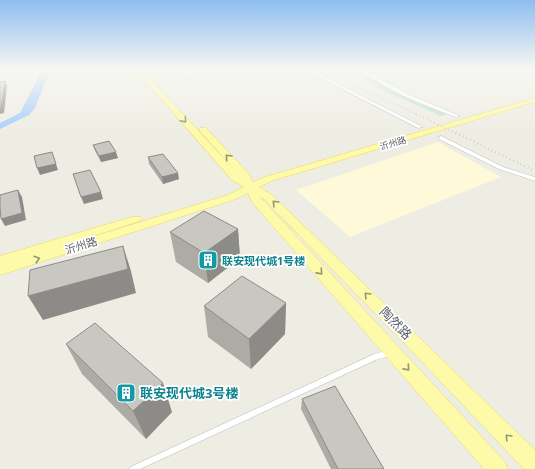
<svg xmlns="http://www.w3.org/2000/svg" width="535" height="469" viewBox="0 0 535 469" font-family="'Noto Sans','Noto Sans SC',sans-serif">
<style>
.commercial{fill:#fdf9d9}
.green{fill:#c0e5c4}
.water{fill:#a4ccfd}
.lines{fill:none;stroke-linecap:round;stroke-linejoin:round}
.service-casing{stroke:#bbbcc2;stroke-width:7}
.minor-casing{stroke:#bbbcc2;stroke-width:1}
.primary-casing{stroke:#efd75b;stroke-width:1}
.service{stroke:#fff;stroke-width:6}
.minor{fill:#fff;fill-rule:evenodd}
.primary{fill:#fdfaa9;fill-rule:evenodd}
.rail-far1{stroke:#b4b5b5;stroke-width:1.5;stroke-dasharray:0.5 2.5;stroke-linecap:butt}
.rail{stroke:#b4b5b5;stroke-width:2;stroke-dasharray:0.5 3.5;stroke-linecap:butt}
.wall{fill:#adaba6}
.shaded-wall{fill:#8d8b87}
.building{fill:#c9c7c1;stroke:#8d8b87}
.oneway{stroke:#94957c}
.labels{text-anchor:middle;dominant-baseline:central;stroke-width:3.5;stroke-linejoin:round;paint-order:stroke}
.far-street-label{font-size:9px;fill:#5b5e64;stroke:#fff}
.street-label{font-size:11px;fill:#5b5e64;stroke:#fff}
.culture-label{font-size:11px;font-weight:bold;fill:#0d838f;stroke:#fff;text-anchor:start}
.near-street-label{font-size:13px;fill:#5b5e64;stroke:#fff}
.near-culture-label{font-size:13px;font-weight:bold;fill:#0d838f;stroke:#fff;text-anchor:start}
</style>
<rect width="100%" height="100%" fill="#eeede3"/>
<path class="commercial" d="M438,142L501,177L350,237L296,190Z"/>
<path class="green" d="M359,71L379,82L447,114L441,116C419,105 374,90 359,71Z"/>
<path class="water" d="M42,70H50L35,108L29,115L0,129V123L20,113Z"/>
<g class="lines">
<g class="service-casing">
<path id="service" d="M133,469L375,357L389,353"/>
</g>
<g class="minor-casing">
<path id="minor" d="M245,70H256L161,86L159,85Z
M305,70H311L423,127L418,128Z
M359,70H364L410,95L460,116L456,117C423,105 388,91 359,70Z
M527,70L535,71V73L528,71Z
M441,136L503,167L535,177V181L499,169L439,139V137Z"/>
</g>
<g class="primary-casing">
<path id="primary" d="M136,70H142L241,177L199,130L200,128H206L248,173L253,182L265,177L535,98V102L271,181L259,187L272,195L535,450V469H524L407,346L264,199L260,197L505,462L508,469H484L252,202L248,193L236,199L0,275V256L132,217H140L142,219L140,221L53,249L228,195L244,187L232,180Z"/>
</g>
<use href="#service" class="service"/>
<use href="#minor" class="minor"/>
<use href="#primary" class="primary"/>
<path class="rail-far1" d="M323,70L418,115
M356,70L368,82L400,100"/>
<path class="rail" d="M416,114L535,171"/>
</g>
<path class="wall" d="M93,145L118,158L101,162L95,151Z
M148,157L179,179L163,184L149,164Z
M238,229L240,258L208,283L176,262L170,232Z
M286,303L285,334L251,369L208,337L204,306Z
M66,344L172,412L146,439L82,374Z
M302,399L384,469H331L301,409Z"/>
<path class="shaded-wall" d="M5,81L7,86L4,113L0,114V108Z
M52,152L58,170L40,175L37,168Z
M116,152L118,158L101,162L99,156Z
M178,173L179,179L163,184L162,177Z
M18,190L22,197L26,220L5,226L1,219Z
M101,192L103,199L84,204L81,197Z
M238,229L240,258L208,283L204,253Z
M123,246L131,271L136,293L43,320L28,296Z
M286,303L285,334L251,369L249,339Z
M163,383L172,412L146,439L133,411Z"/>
<path class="building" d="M5,81L1,108H0V82Z
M109,141L116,152L99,156L93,145Z
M52,152L56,164L37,168L34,156Z
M163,154L178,173L162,177L148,157Z
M90,170L101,192L81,197L73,174Z
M18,190L22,213L1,219L0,207V195Z
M204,211L238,229L204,253L170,232Z
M123,246L128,269L28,296L30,270Z
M242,276L286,303L249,339L204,306Z
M95,323L163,383L133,411L66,344Z
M335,386L384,469H338L302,399Z"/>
<defs><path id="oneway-chevron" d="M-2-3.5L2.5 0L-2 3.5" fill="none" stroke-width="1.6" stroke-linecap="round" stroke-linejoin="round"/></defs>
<g class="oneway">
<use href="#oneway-chevron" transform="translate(184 120) rotate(49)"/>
<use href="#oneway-chevron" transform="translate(228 157) rotate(-133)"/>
<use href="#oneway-chevron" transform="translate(275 203) rotate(-135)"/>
<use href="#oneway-chevron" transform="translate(37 259) rotate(-17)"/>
<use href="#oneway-chevron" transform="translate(320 272) rotate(48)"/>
<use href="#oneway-chevron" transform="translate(367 295) rotate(-135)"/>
<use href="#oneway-chevron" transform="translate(407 368) rotate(48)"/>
<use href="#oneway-chevron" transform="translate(508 437) rotate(-134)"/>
</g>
<linearGradient id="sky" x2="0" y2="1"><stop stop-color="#8dbef0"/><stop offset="0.51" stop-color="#f7f7f2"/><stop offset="1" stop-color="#f7f7f2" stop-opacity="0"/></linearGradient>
<rect width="535" height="136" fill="url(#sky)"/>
<defs>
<g id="building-square" transform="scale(1)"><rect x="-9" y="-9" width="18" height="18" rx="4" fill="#0f9aa8" stroke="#fff"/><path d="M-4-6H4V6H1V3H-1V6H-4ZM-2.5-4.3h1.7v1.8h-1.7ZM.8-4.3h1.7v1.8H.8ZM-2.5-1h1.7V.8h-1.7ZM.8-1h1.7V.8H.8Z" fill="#fff"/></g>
</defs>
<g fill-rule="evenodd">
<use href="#building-square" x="208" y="260"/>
<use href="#building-square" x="126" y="393"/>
</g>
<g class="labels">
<g class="far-street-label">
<text transform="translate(393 143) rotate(-16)">沂州路</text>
</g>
<g class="street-label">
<text transform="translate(81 245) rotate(-17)">沂州路</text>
</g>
<g class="culture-label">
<text x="222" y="260">联安现代城1号楼</text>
</g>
<g class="near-street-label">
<text transform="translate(396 323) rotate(45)">陶然路</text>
</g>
<g class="near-culture-label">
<text x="140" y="393">联安现代城3号楼</text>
</g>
</g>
</svg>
